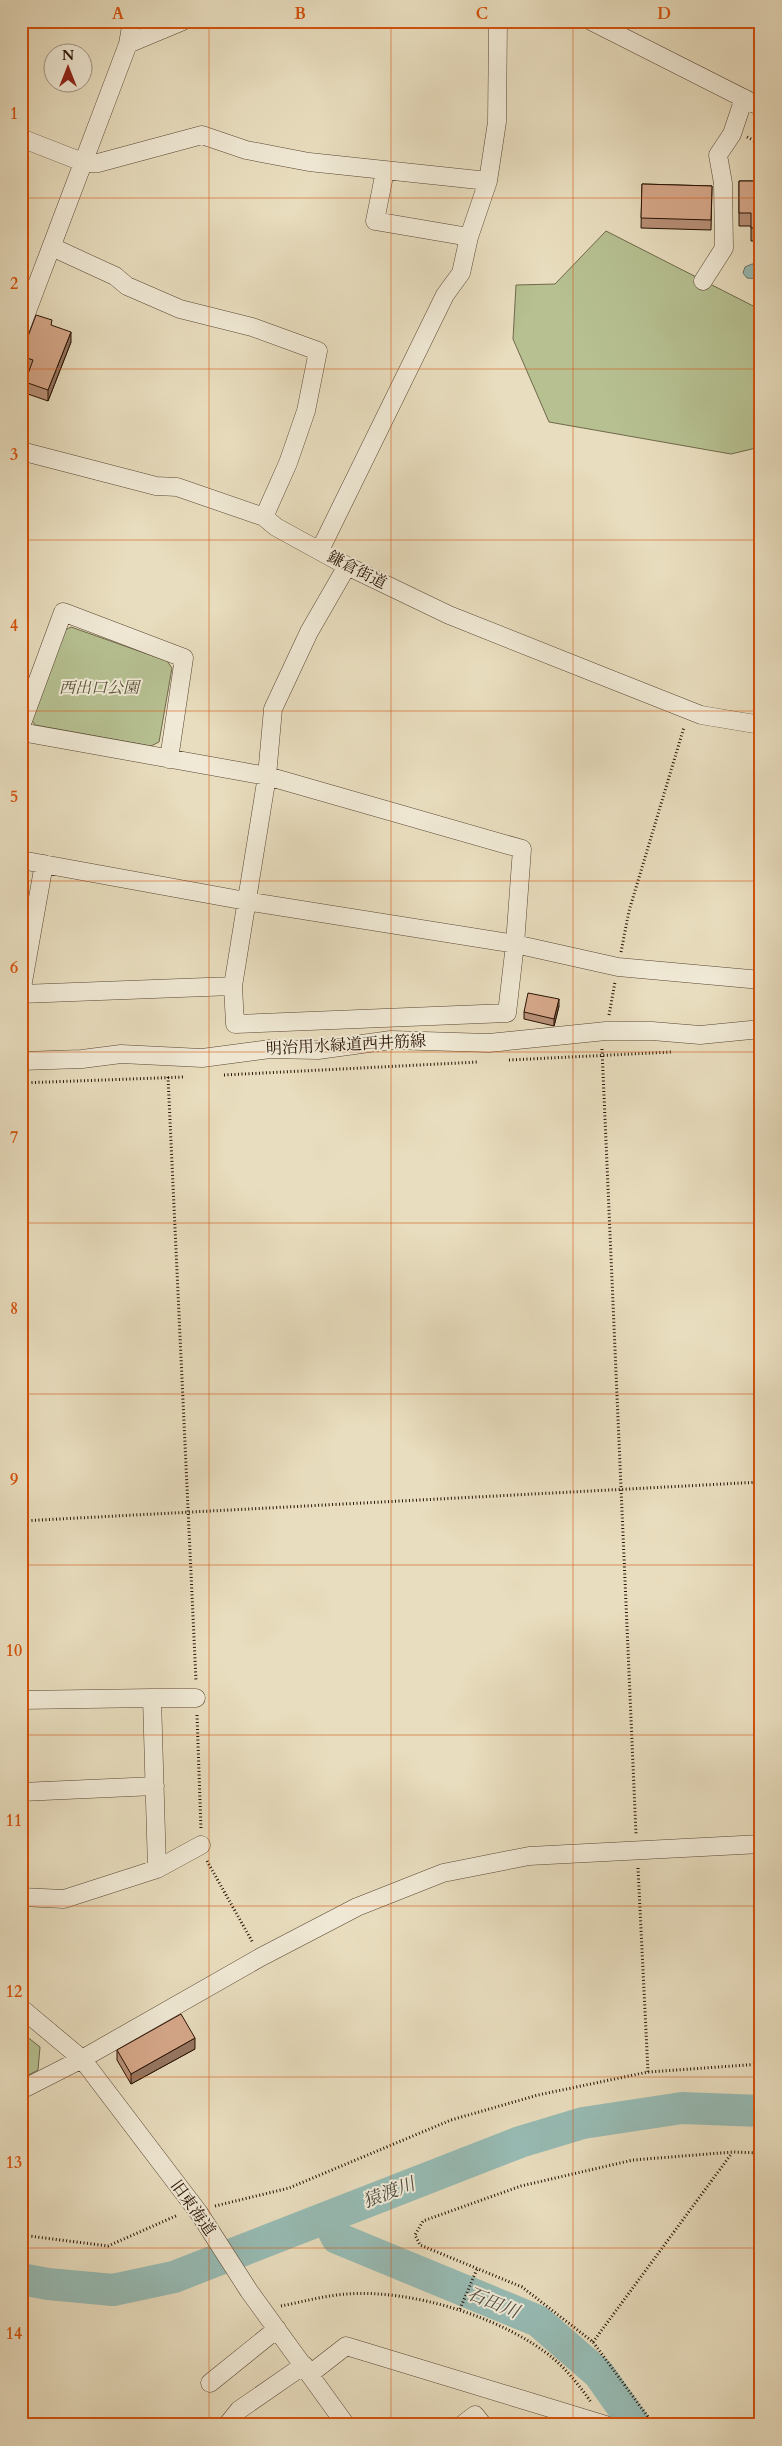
<svg xmlns="http://www.w3.org/2000/svg" width="782" height="2446" viewBox="0 0 782 2446" font-family="Cardo,'Noto Serif JP',serif">
<style>
.green{fill:#b6c091;stroke:#6f694a}
.water{fill:#97bbb4;stroke:#6b776e}
.lines{fill:none;stroke-linecap:round;stroke-linejoin:round}
.river{stroke:#97bbb4;stroke-width:32}
.minor-casing{stroke:#584532;stroke-width:19}
.path{stroke:#281204;stroke-width:3;stroke-dasharray:1 2.5;stroke-linecap:butt}
.minor{stroke:#f0e9d5;stroke-width:18}
.wall{fill:#b89077;stroke:#281204}
.shaded-wall{fill:#967661;stroke:#281204}
.building{fill:#d6a88a;stroke:#281204}
.grid{fill:none;stroke:#d5520b;stroke-width:1;stroke-opacity:0.55}
.labels{text-anchor:middle;dominant-baseline:central;stroke-width:4;stroke-linejoin:round;paint-order:stroke}
.street-label{font-size:16px;fill:#281204;stroke:#f0e9d5}
.park-label{font-size:16px;font-style:italic;fill:#5a4f35;stroke:#f0e9d5}
.water-label{font-size:18px;font-style:italic;fill:#4f4d42;stroke:#f0e9d5}
.neatline{fill:none;stroke:#d5520b;stroke-width:2}
.grid-label{font-size:16px;text-anchor:middle;font-weight:bold;fill:#d5520b}
</style>
<rect width="100%" height="100%" fill="#e8ddbe"/>
<filter id="stains"><feTurbulence type="fractalNoise" baseFrequency=".004" numOctaves="4"/><feColorMatrix values="0 0 0 0 .2 0 0 0 0 .09 0 0 0 0 .02 0 0 0 .5 -.17"/></filter>
<radialGradient id="worn" r=".72"><stop offset=".6" stop-color="#630" stop-opacity="0"/><stop offset="1" stop-color="#630" stop-opacity=".3"/></radialGradient>
<path class="green" d="M606,231L761,310V440L756,448L731,454L549,422L513,339L516,285L555,284Z
M71,627L167,661L172,668L159,742L151,746L35,725L31,719L65,630Z
M21,2032L40,2047L38,2070L21,2079Z"/>
<path class="water" d="M752,264H761V279L747,278L743,273L745,267Z"/>
<g class="lines">
<path class="river" d="M327,2218L337,2238L538,2321L599,2374L635,2425
M21,2279L48,2284L113,2290L174,2277L520,2142L583,2123L682,2108L761,2111"/>
<g class="minor-casing">
<path id="minor" d="M591,21L761,107
M128,44L183,21
M21,138L85,163H98L202,135L246,150L309,162L488,181
M385,171L375,221L469,237
M52,247L115,276L127,286L180,309L252,327L318,351L306,411L288,463L264,517
M703,281L724,248L723,183L718,155L732,134L744,98
M21,327L128,44L132,21
M21,451L156,486L177,487L264,517L276,527L347,566L449,615L615,681L701,715L761,725
M320,550L445,295L461,273L469,237L488,181L497,122L498,21
M21,726L63,612L184,658L169,759
M21,732L267,776L522,849L515,944L507,1013L235,1024L233,986L21,994
M21,860L246,901L515,944L618,967L761,980
M233,986L267,776L273,709L309,632L347,566
M21,993L44,864
M21,1061L82,1059L121,1054L202,1058L270,1049L318,1050L391,1040L489,1043L606,1031H652L700,1035L761,1029
M152,1698H196
M21,1700L152,1698L157,1869L64,1899L21,1897
M21,1792L155,1786
M157,1869L201,1845
M21,2008L82,2059L199,2213L249,2291L346,2425
M21,2090L82,2059L261,1957L357,1907L443,1873L529,1856L761,1844
M310,2374L346,2346L606,2425
M210,2383L277,2329
M227,2425L239,2410L304,2365
M462,2425L475,2415L483,2425"/>
</g>
<path class="path" d="M747,137L761,144
M621,952L629,911L684,727
M609,1015L615,982
M602,1049L636,1834
M509,1060L672,1052
M224,1075L478,1062
M168,1077L196,1681
M21,1083L185,1077
M21,1521L761,1482
M197,1715L201,1829
M207,1861L253,1943
M638,1868L648,2072
M215,2206L289,2188L451,2120L538,2095L648,2072L761,2064
M21,2235L108,2246L178,2215
M281,2306C302,2302 326,2295 348,2294C412,2289 505,2318 554,2359C568,2371 581,2388 591,2402
M460,2309L477,2269
M593,2342L732,2153
M654,2425L593,2342L522,2287L420,2245L415,2235L423,2221L521,2186L633,2160L733,2152L761,2153"/>
<use href="#minor" class="minor"/>
</g>
<path class="wall" d="M739,181H761V241H751V226H739Z
M642,184L712,186L711,230L641,228Z
M52,326L71,342L48,401L25,393V382L30,369L21,366V355Z
M559,1006L554,1026L524,1019V1012Z
M195,2049L131,2084L117,2060V2050Z"/>
<path class="shaded-wall" d="M71,332V342L48,401V390Z
M559,999V1006L554,1026V1019Z
M195,2038V2049L131,2084V2074Z"/>
<path class="building" d="M739,181H761V228H751V213H739Z
M642,184L712,186L711,220L641,218Z
M36,315L52,320L51,325L71,332L48,390L25,382L33,360L21,356V355Z
M528,993L559,999L554,1019L524,1012Z
M181,2014L195,2038L131,2074L117,2050Z"/>
<path class="grid" d="M209,21V2425M391,21V2425M573,21V2425M21,198H761M21,369H761M21,540H761M21,711H761M21,881H761M21,1052H761M21,1223H761M21,1394H761M21,1565H761M21,1735H761M21,1906H761M21,2077H761M21,2248H761"/>
<g class="labels">
<g class="street-label">
<text transform="translate(357 570) rotate(27)">鎌倉街道</text>
<text transform="translate(346 1045) rotate(-3)">明治用水緑道西井筋線</text>
<text transform="translate(193 2208) rotate(54)">旧東海道</text>
</g>
<g class="park-label">
<text x="99" y="688">西出口公園</text>
</g>
<g class="water-label">
<text transform="translate(389 2193) rotate(-21)">猿渡川</text>
<text transform="translate(493 2303) rotate(22)">石田川</text>
</g>
</g>
<rect width="782" height="2446" fill="none" stroke="#e8ddbe" stroke-width="55"/>
<g transform="translate(68 68)"><circle r="24" fill="#f0e9d5" stroke="#a09381"/>
<path d="M0-4L9 19L0 12L-9 19Z" fill="#8f2418"/>
<text y="-8" font-size="14" font-weight="bold" text-anchor="middle" fill="#281204">N</text>
</g>
<rect x="28" y="28" width="726" height="2390" class="neatline"/>
<g class="grid-label">
<text x="118" y="19">A</text>
<text x="300" y="19">B</text>
<text x="482" y="19">C</text>
<text x="664" y="19">D</text>
<text x="14" y="119">1</text>
<text x="14" y="289">2</text>
<text x="14" y="460">3</text>
<text x="14" y="631">4</text>
<text x="14" y="802">5</text>
<text x="14" y="973">6</text>
<text x="14" y="1143">7</text>
<text x="14" y="1314">8</text>
<text x="14" y="1485">9</text>
<text x="14" y="1656">10</text>
<text x="14" y="1826">11</text>
<text x="14" y="1997">12</text>
<text x="14" y="2168">13</text>
<text x="14" y="2339">14</text>
</g>
<rect width="100%" height="100%" filter="url(#stains)"/>
<rect width="100%" height="100%" fill="url(#worn)"/>
</svg>
